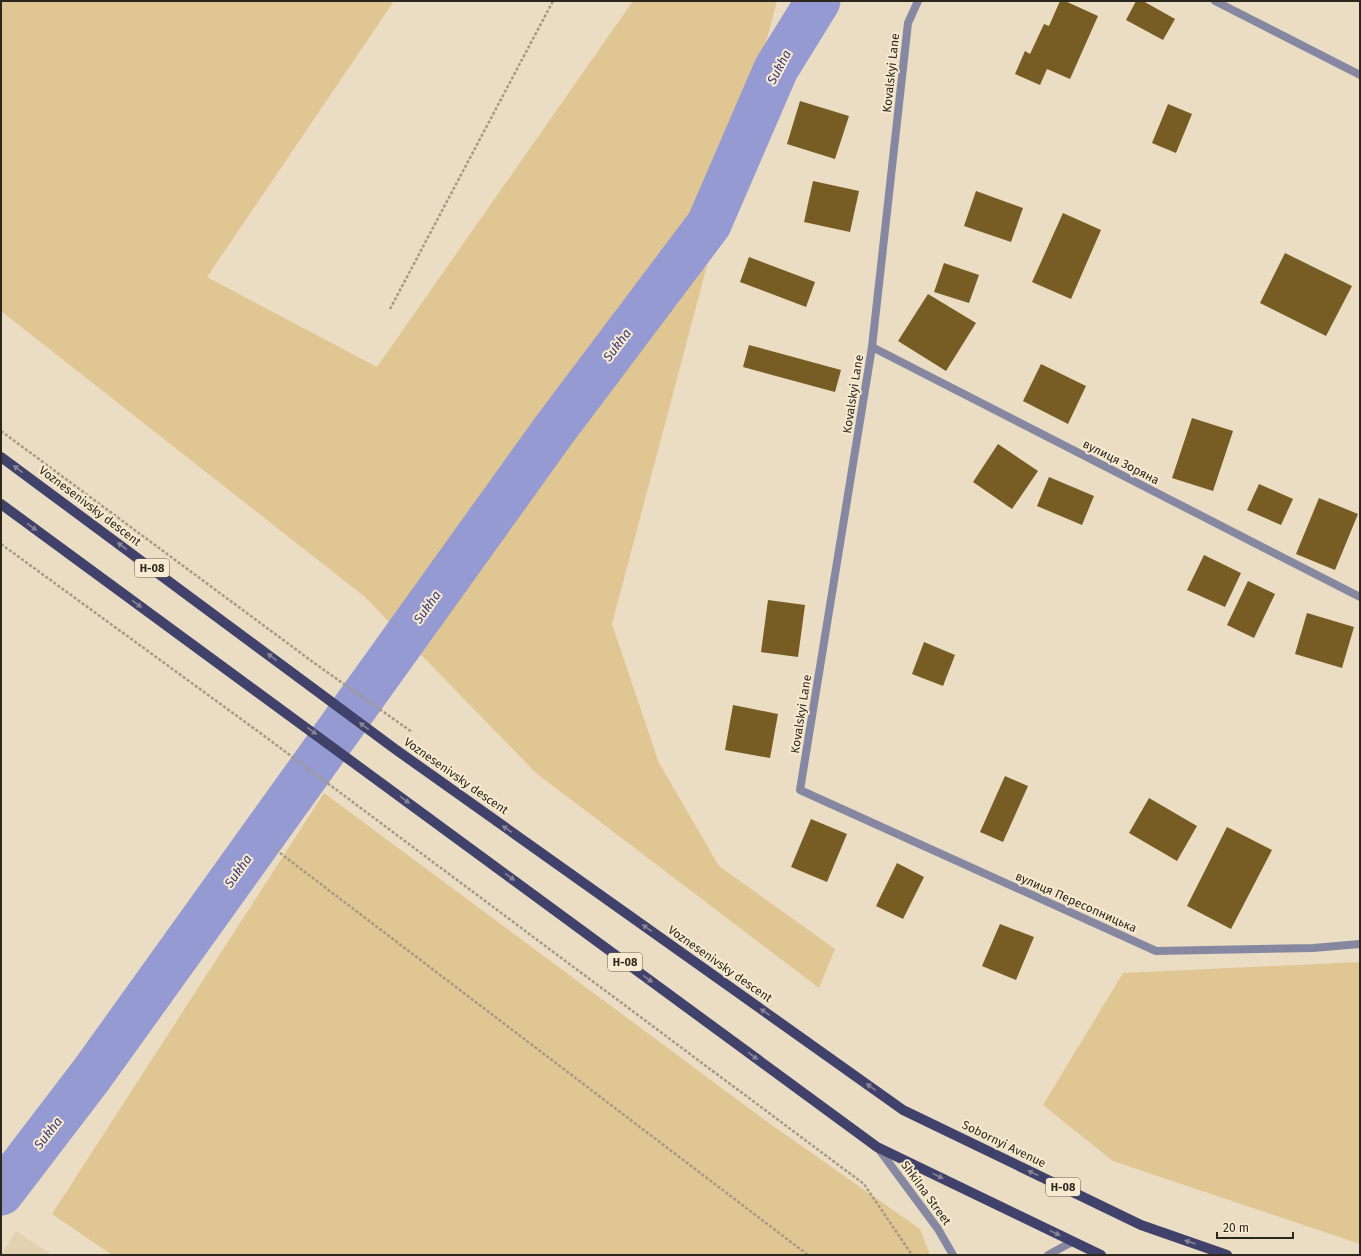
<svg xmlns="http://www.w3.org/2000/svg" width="1361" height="1256" viewBox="0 0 1361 1256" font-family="'Fira Sans',sans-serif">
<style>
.built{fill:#e2d2b2}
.green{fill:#e0c692}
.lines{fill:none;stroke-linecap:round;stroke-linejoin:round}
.river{stroke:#959ad2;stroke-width:45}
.building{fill:#775d23}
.path{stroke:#a49a86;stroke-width:2.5;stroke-dasharray:3 2;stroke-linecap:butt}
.minor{stroke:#8688a1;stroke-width:8}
.tertiary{stroke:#8688a1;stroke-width:8}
.primary{stroke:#40426c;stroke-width:10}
.oneway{fill:#898594}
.labels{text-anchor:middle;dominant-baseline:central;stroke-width:4;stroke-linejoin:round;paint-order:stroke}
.shield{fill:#f7ead0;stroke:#696253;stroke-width:1}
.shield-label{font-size:11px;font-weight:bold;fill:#2c271d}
.street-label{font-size:12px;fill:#2c271d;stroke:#f7ead0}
.water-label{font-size:13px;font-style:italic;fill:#39387c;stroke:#f7ead0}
</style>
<rect width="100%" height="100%" fill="#eaddc3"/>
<path class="built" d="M16,1231L52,1255H1Z"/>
<path class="green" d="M1,1H394L207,277L377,367L633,1H777L612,624L659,763L719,866L835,949L819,988L536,773L365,597L1,311Z
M324,793L766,1121L920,1229L930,1255H112L52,1214Z
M1360,962V1244L1113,1161L1043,1105L1123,973Z"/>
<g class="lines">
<path class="river" d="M1,1193L92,1074L554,430L709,224L776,69L818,1"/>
</g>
<path class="building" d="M1060,1H1065L1098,16L1070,79L1047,69L1040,85L1015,74L1025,51L1030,54L1044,24L1049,26Z
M1136,1H1143L1175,19L1163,40L1126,20Z
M800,101L849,116L835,159L787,144Z
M1168,104L1192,114L1176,153L1152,143Z
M813,181L859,191L850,232L804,222Z
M976,191L1023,208L1011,242L964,226Z
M1063,213L1101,230L1071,299L1032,282Z
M1285,253L1352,286L1326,336L1260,303Z
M749,257L815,282L806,307L740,282Z
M944,263L979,275L969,303L934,292Z
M928,294L976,323L946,371L898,341Z
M749,345L841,370L835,392L743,367Z
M1041,364L1086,386L1068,424L1023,401Z
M1192,418L1233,431L1213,491L1172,478Z
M998,444L1038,471L1012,509L973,482Z
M1049,477L1094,496L1082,525L1037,506Z
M1259,484L1293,499L1281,525L1247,510Z
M1319,498L1358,514L1335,570L1296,554Z
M1204,555L1241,573L1225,607L1187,590Z
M1248,581L1275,594L1254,638L1227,625Z
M768,600L805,605L798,657L761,652Z
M1307,613L1354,627L1342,668L1295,654Z
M924,642L955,655L943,686L912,674Z
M733,705L778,714L770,758L725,750Z
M1005,776L1028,786L1003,842L980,832Z
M1149,798L1197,826L1177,861L1129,833Z
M811,819L847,834L827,882L791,867Z
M1227,827L1272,850L1231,929L1187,906Z
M897,863L924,877L903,919L876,906Z
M1000,924L1034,937L1016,980L982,966Z"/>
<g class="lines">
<path class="path" d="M390,309L553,1
M1,431L317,665L412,732
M1,544L263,735L864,1184L912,1255
M276,850L808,1255"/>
<path class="minor" d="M918,1L908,23L872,347L800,790L1156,951L1313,948L1360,944
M872,347L1360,597"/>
<path class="tertiary" d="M1215,1L1360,75
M878,1148L938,1229L953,1255
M1048,1255L1072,1242"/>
<path class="primary" d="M1,457L395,749L903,1110L1141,1225L1227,1255
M1,504L877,1147L1101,1255"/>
</g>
<defs><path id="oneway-solid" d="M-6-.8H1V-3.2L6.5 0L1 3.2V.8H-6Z"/></defs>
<g class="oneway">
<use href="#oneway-solid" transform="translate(18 469) rotate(-143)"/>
<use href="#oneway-solid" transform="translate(32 527) rotate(36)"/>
<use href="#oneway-solid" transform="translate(122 546) rotate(-143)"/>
<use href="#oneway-solid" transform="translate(137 604) rotate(36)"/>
<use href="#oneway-solid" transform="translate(272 657) rotate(-143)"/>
<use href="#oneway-solid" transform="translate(364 726) rotate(-143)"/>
<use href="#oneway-solid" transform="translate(312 731) rotate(36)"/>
<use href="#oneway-solid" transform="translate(405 800) rotate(36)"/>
<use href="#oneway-solid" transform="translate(507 829) rotate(-145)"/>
<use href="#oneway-solid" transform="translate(510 877) rotate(36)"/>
<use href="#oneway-solid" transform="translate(647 928) rotate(-145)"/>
<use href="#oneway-solid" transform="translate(648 979) rotate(36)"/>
<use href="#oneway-solid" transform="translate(765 1012) rotate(-145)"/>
<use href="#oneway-solid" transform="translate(753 1056) rotate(36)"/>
<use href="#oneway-solid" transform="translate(871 1087) rotate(-145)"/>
<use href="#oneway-solid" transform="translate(1033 1173) rotate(-154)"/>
<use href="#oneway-solid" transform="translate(938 1176) rotate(26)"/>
<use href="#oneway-solid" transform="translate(1055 1233) rotate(26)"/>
<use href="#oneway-solid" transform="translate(1190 1242) rotate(-161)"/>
</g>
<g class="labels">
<g class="shield">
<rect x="135" y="559" width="34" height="18" rx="3"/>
<rect x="608" y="953" width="34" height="18" rx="3"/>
<rect x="1046" y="1178" width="34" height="18" rx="3"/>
</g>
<g class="shield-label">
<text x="152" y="568">Н-08</text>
<text x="625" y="962">Н-08</text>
<text x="1063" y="1187">Н-08</text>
</g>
<g class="street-label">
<text transform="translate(891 73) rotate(-84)">Kovalskyi Lane</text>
<text transform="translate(853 394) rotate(-81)">Kovalskyi Lane</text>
<text transform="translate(1121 462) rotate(27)">вулиця Зоряна</text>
<text transform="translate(90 506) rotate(37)">Voznesenivsky descent</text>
<text transform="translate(801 714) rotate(-81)">Kovalskyi Lane</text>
<text transform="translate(456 776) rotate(35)">Voznesenivsky descent</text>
<text transform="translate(1076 902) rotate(24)">вулиця Пересопницька</text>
<text transform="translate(720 964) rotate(35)">Voznesenivsky descent</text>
<text transform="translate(1004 1144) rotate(26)">Sobornyi Avenue</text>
<text transform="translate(926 1193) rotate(54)">Shkilna Street</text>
</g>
<g class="water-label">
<text transform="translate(779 67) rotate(-62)">Sukha</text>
<text transform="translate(617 345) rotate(-53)">Sukha</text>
<text transform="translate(427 607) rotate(-54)">Sukha</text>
<text transform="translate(238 871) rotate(-54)">Sukha</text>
<text transform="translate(48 1133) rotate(-52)">Sukha</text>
</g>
</g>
<rect width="1361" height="1256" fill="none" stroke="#2c271d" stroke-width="4"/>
<path d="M1217 1232v6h76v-6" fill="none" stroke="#2c271d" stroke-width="2"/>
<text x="1223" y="1232" font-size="12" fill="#2c271d" stroke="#f7ead0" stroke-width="3" paint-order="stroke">20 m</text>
</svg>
